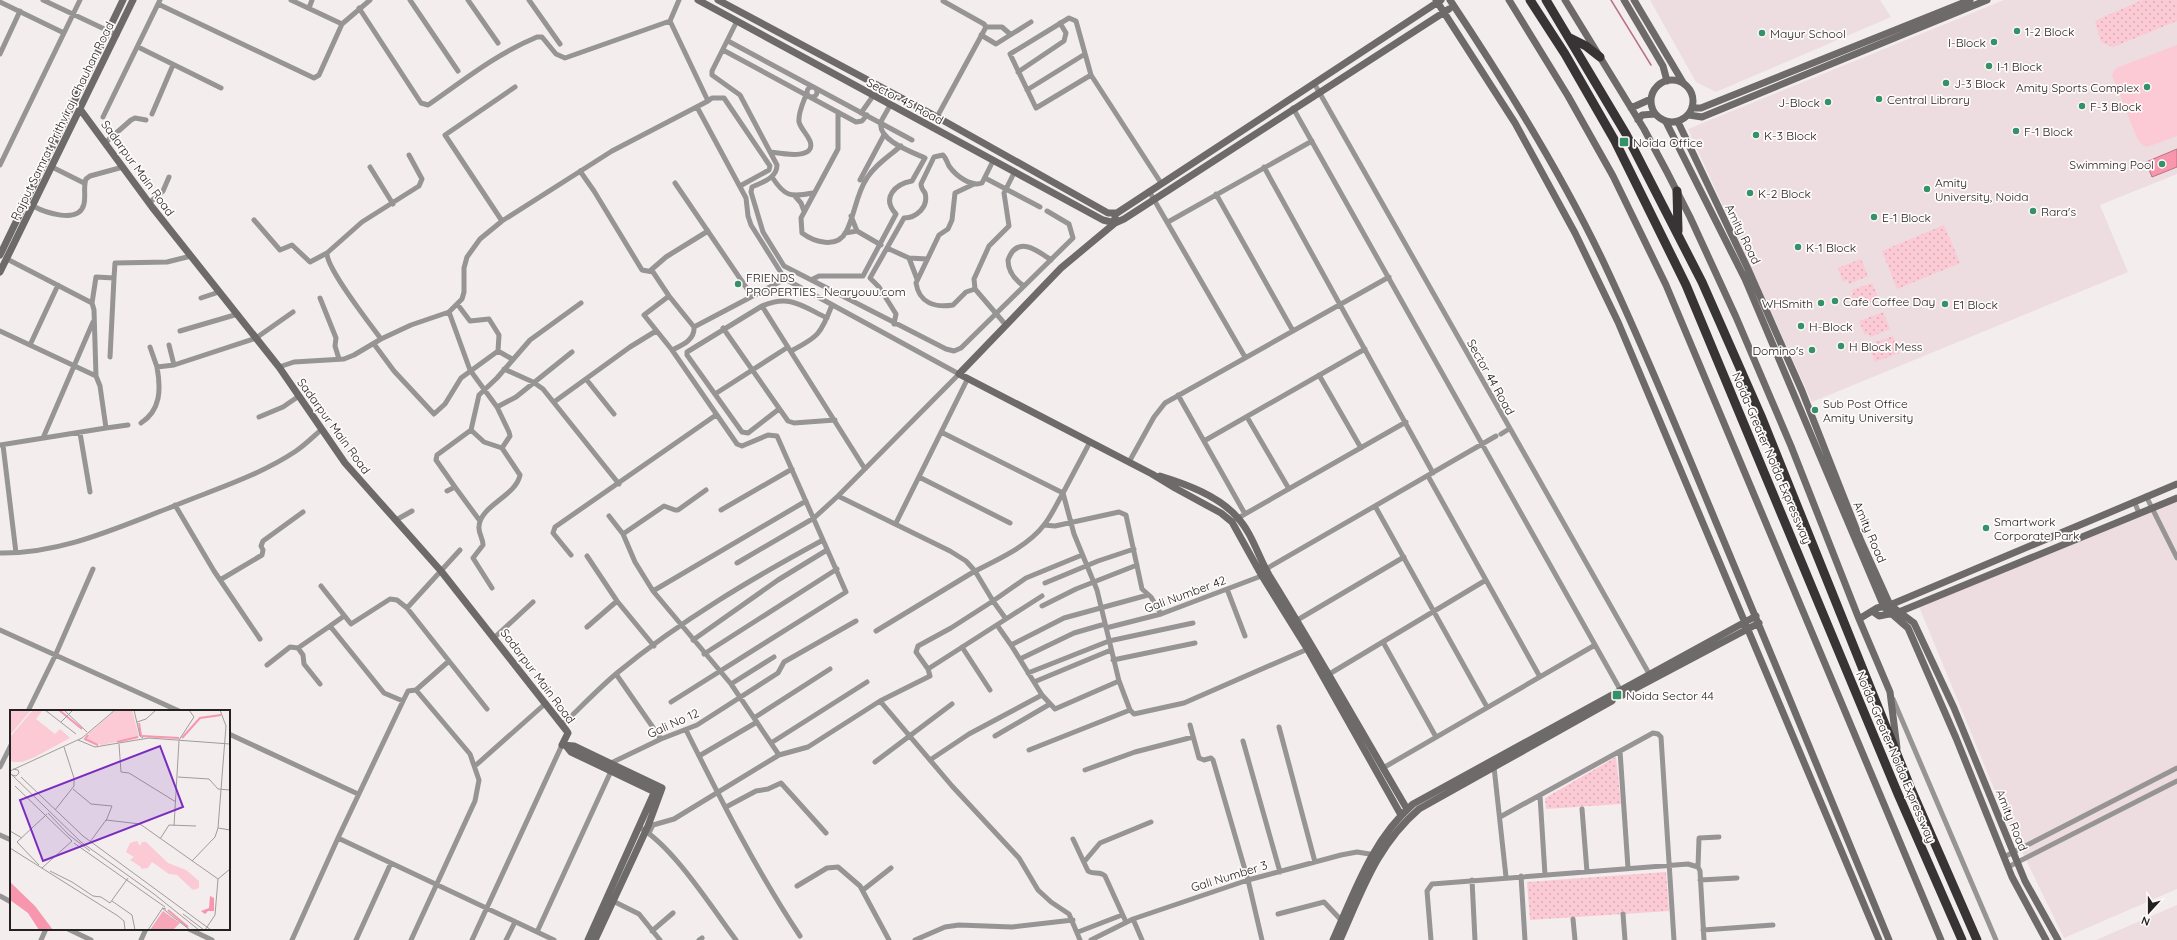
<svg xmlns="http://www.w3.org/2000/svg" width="2177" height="940" viewBox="0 0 2177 940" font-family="Quicksand,sans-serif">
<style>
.built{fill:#eddde0}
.grass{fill:#fbcad4}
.park{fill:url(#park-dots)}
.water{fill:#f896ad;stroke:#b87383}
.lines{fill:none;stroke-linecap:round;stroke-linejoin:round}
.stream{stroke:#b87383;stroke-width:1.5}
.street{stroke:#979495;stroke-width:5}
.secondary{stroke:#6e6a6a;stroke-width:7}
.highway{stroke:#383334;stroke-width:9}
.poi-dot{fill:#359168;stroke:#fffbfb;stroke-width:1.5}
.labels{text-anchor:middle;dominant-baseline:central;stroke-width:3.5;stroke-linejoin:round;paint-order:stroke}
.poi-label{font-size:12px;fill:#232121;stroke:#fffbfb;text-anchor:start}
.street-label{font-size:12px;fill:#232121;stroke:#fffbfb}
.inset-river{fill:none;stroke:#f896ad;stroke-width:2}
.inset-road{fill:none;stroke:#a09b9c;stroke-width:1}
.view{fill:#7b2cbf;fill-opacity:0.15;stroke:#7b2cbf;stroke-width:2}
.inset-edge{fill:none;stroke:#232121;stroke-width:2}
</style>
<defs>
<pattern id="park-dots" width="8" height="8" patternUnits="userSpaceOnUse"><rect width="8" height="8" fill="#fbcad4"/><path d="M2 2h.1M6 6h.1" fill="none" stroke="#d7adb6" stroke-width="1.8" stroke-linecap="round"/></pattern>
</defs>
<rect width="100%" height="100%" fill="#f3edee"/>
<path class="built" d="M1650,0H1880L1891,17L1716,92L1696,82Z
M2004,0H2177V174L2100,205L2128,272L1812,402L1688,129Z
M2177,496V889L2064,938L2009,825L1918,604Z
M2177,905V940H2096Z"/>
<path class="grass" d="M2177,45V136L2147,147L2142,145L2137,138L2112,75L2116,68Z"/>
<path class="park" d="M2142,0H2177V21L2113,47L2101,42L2095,21Z
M1944,225L1960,263L1897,289L1882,251Z
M1861,259L1868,276L1849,284L1847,280L1843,282L1838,268Z
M1872,283L1879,299L1855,309L1850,296L1853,294L1852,290Z
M1883,312L1890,329L1870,337L1868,333L1865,335L1859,321Z
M1893,336L1899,353L1875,362L1870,349L1874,347L1873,343Z
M1616,757L1621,804L1546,809L1545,798Z
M1666,872L1669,911L1530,920L1527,882Z"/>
<path class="water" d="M2177,149V167L2152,177L2146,162Z"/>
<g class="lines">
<path class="stream" d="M1611,0L1651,65"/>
<path class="street" d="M43,0L117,35
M291,0L342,24
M410,0L458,71
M468,0L498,43
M529,0L560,44
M0,2L64,33
M158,4L314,78L319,75L342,24L370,0
M309,8L312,0
M359,8L421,103L428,105C464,80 496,54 537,37H542L556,54L565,58L670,21
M737,21L712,71V75L740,95L777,165C777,178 763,182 752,187L751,192L763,232L784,266L946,349L954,351L961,348L1073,238L1069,224L1047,211
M986,27H1002L1010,34
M981,35L996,44L1031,22
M728,41L912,140
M138,47L221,88
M723,50L856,122L862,121L867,115
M0,54L20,11
M1018,72L1064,41L1066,33L1060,23
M1091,75L1036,108L1010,54L1069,18L1076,21L1091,75L1161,183
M1314,83L1651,677
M807 92a5 5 0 1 1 10 0a5 5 0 1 1-10 0Z
M1027,90L1085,54
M708,101L712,98H724L770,166L769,170L740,186
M697,107L746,198L748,216L751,225L785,279L959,374L838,496L814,518L737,563
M1293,108L1621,691
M838,112V149L801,218L802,233C814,242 837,249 846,232C855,215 856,194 867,178C875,165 889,156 901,146
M861,113L873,96
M152,114L173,65
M103,117L160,0
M937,117L986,27L984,24L943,1
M106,142L131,120L135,118L146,120
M770,152C779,153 817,161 810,141C807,134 801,129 799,122C798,113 803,103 806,95
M0,165L80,0
M52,167L84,183
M370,167L393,204
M1264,167L1433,473
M580,171L594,191L642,270L653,272L669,296L694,327
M772,177C785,197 790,197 813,193
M985,178L1040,207
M860,180L884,135
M675,183L752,296
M974,184L955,193L952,220L948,229L939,235L916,283C919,303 935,308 953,305L966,292L975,289
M1149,191L1245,357
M1216,194L1293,331
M794,195L801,203L804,211
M149,203L163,191L169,177
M33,206C44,212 79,225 84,204C86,196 83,187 86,179L90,176L123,167
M254,220L280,250L292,245L310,262L327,253
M502,221L445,135L515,87
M1168,222L1312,141
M857,231L881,245
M845,233L857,231L851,216
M887,248L909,258L927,259
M909,258L917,279
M7,259L92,303L94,310L96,376
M651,270L666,257L708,231
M114,278L115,263L167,262L191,256
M811,280L819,276H863L896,214C881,198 895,184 912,181L925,158C912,152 877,140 881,122C883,117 888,110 890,105
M1024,286C1015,280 1008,272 1008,260C1017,235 1037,250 1051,260
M669,296L644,315L672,350
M201,298L219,292
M320,298L336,338L335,346L339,359
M92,303L96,277L114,278L110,357
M458,305L470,321L489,319L499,335L498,351L512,359
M762,306C790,294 802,306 827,318
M449,312L470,370L497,407L509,432L510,436L502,448
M894,324L896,314L879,287L870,278L904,218C916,218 929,207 925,193C923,190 921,188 921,184L934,157L943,155C946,158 947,162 949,166C956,176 971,187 982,183L993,161
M1005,324L975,289L974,279L989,246L1009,226L1004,193L1014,173
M723,328L788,421L794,423L835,420
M0,331L96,376L100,386L106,428L0,445
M180,331L238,314
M381,339C370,324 326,268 327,253L362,222L419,186L422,179L409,155
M374,344L394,371L434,414L445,404L461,378L498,351
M30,345L58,285
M169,345L174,365
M150,347L157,367L174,365L256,338L293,312
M791,351C818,337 821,334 832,305
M279,367L294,362L344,359L354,355L381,339L411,325L449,312L462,299L464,292V268L467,257L480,239L502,221L612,151L708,101L670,21L679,0
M504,369L533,382L543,389L619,484
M1319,375L1361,448
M586,379L614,414
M715,394L788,347
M1178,395L1245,514
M554,402L630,347L656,331
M497,407L516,397L572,352
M779,409L748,433L742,432L687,355V352L762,306L865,469
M259,417L283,407L299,396
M1247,417L1289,489
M141,423C161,410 161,389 157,367
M106,428L128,425
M471,430L484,442L502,448L520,475C516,496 481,505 479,526C478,533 483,538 483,545L473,558L492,588
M941,432L1063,493L1090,442
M80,433L90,492
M1501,434L1509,429
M43,438L93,322
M1204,441L1365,349
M3,445L16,553
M1129,462L1154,417L1165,403L1389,277
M1428,476L1540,677
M919,477L1010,523
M455,487L436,460L437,455L471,430L479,395L497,378L530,340L581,303
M447,491L455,487L480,521
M1063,493L1074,534L1097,590L1119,681L1130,710L1134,714L1184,703L1310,648
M838,496L950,551L966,561L975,571L876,631
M2146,496L2177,558
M2134,501L2139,513
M175,505L214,571L260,639
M1375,506L1487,707
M721,510L792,469
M609,516L623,534L635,562L653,591L731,684L779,755
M1238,518L1406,422
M396,520L412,511
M896,523L967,380
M1044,525L1055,526L1119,512L1126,515L1142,589L1151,597L1161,614
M623,534L664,506L675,510H678L706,490
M0,553C60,554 114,529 169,508C212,490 257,477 296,451C305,445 313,437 322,429
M571,555L553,533L555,527L716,415
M587,556L617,601L654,646
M1266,569L1496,436
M220,580L262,555L263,550L261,546L263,541L303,512
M1045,583L1098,561L1134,549
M321,586L351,624L390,599L397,600L407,608L487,709
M1227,589L1245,636
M653,591L806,501
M1042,606L1076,589L1137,565
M407,608L460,550
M1006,619L1042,596
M1294,622L1404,557
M997,625L1011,645L1064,618L1148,595
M330,626L344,616
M587,627L617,601
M1106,628L1161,614L1264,575
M0,630L179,711
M495,637L533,602
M693,640L778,580L827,550
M1383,642L1436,737
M1011,645L1042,695L1055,709L1119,681
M962,647L990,690
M298,648L303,655L304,664L320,684
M704,654L837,569
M1020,659L1074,633L1105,624
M1113,660L1195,643
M267,665L290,647L298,648L330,626L384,693L403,701L408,691L416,690L470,754L479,780L475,801L411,940
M928,669L1006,619L993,601L1026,578L1082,555
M1028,673L1109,641L1193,623
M616,674L661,739
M1326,676L1486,580
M1034,682L1111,650
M731,684L774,657
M416,690L449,661
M1893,699L1996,940
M880,701L930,676L928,669L916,652L918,646L951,628L993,601L975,571C999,559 1028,546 1044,525C1052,515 1057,503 1063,493
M671,702L846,592L777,436L768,435L742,446L737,444L672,350C682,345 695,340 694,327L785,279
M28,711L55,656L93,569
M754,718L830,669
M562,725C580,708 598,689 617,673C680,621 751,579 823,540
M1190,725L1199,758L1204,760L1211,758L1213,760L1248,880L1262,940
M1279,727L1315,862
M686,730C721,800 756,870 800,936
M229,734L358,794
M995,736L1050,704
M1243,741L1280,872
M771,743L867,682
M1029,750L1130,710
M1620,751L1628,868
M699,756L757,722
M930,760L969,734L1042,695
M875,762L952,704
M611,763L661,739L697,725L778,673L784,662L856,621
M475,766L546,703
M0,767L11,745
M1494,767L1506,877
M1383,768L1595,645
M1085,770L1135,752L1193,737
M1540,796L1545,875
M726,807L756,791L768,789L781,783L826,833
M1582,809L1587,872
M1500,817L1653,733L1658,734L1661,737L1674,940
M639,827C673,846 712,908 736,940
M649,833L653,825L674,819L779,755L808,747L880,701L952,786L1019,858L1038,890L1051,902L1069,914L1080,940
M0,835L11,840
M338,838L403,701
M1073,839L1088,871C1094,875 1100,871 1105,876L1126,922
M2004,857L2177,768
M1084,862L1100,843L1151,822
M1698,867L1699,838L1719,837
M2008,867L2177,781
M1521,876L1525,940
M1472,880L1475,940
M1700,880L1737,878
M797,886L827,868L838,867L860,886L889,940
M863,890L891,868
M0,896L11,902
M611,900L639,914L660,940
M1278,914L1324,902L1342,921
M1623,914L1625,940
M1133,919L1142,940
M1573,919L1575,940
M68,929L91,940
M189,929L212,940
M1703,930L1773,925
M652,931L673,913
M537,932L612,769
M1078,932L1122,915
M41,940L46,929
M141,940L146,929
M292,940L338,838L554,940
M356,940L391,863
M472,940L562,745
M506,940L515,922
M699,940L702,938
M915,940L945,927L959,925L1012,927L1073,920
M1091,940L1133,919L1248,880L1341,855L1357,852L1376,855
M1431,940L1427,891L1432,884L1688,864L1698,867L1700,871L1704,940"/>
<path class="secondary" d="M698,0L1103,220L1115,223L1124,219L1449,9
M718,0L937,117L1108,213H1117L1441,0
M1436,0L1515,123L1575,233L1618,322L1879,940
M1450,0C1506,84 1560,171 1603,261C1639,337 1671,414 1703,491C1766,640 1827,791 1889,940
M1509,0L1568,96L1613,176L1666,285L1941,940
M1565,0L1644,129L1667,172L1690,217L1736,317L1791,446L1859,619L1890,692L1897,748
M1624,0L1663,66L1667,81
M1634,0L1684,84
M1651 101a21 21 0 1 1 42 0a21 21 0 1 1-42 0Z
M1631,108L1651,99
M1693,108H1701L1970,0
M80,109L152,207L279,367L345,463L441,571L566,730L568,733L562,745L574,746L662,788L648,826L595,940
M1689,115L1702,117L1987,0
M1638,120L1642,115L1655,114
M1666,122L1745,279L1884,607L1908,628L1956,738L2012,877L2046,940
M1678,122L1748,269L1802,391L1861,541L1890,605L1914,623L1954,708L2025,881L2058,940
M1115,213V223L1061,268L959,374L1152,474L1175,488L1221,513L1232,522L1262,576L1308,650L1401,815
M0,255L123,0
M0,272L133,0
M1160,476C1186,484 1219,496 1237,517C1252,533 1258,556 1269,575C1317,652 1361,731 1407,809
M1872,611L1879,616L1899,612L2177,498
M1859,619L1877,608L1890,605L2177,484
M1623,695L1759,623
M567,747L571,752L657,793
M588,940L654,793
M1333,940C1355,891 1372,840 1413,804L1756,616
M1340,940C1362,891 1377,845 1419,809L1612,701"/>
<path class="highway" d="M1530,0L1565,54L1615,141L1686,285L1898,794L1962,940
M1546,0L1626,134L1702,282L1761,416L1911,789L1977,940
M1568,37L1586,46L1600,57
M1677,191L1678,231"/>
</g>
<g class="poi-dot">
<circle cx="2017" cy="31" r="4"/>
<circle cx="1762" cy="33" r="4"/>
<circle cx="1994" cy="42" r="4"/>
<circle cx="1989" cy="66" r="4"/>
<circle cx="1946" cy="83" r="4"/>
<circle cx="2147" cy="87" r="4"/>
<circle cx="1879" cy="99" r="4"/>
<circle cx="1828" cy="102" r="4"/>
<circle cx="2082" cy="106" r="4"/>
<circle cx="2016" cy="131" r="4"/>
<circle cx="1756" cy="135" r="4"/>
<rect x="1619" y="137" width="10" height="10" rx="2"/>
<circle cx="2162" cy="164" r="4"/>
<circle cx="1927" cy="189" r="4"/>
<circle cx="1750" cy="193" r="4"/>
<circle cx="2033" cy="211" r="4"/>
<circle cx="1874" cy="217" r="4"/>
<circle cx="1798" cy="247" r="4"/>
<circle cx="738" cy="284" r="4"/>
<circle cx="1835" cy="301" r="4"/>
<circle cx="1821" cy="303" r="4"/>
<circle cx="1945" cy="304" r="4"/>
<circle cx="1801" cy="326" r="4"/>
<circle cx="1841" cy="346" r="4"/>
<circle cx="1812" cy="350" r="4"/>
<circle cx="1815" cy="410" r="4"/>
<circle cx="1986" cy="528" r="4"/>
<rect x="1612" y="690" width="10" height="10" rx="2"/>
</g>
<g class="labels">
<g class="poi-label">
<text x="2025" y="31">1-2 Block</text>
<text x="1770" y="33">Mayur School</text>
<text x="1986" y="42" text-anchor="end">I-Block</text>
<text x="1997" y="66">I-1 Block</text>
<text x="1954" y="83">J-3 Block</text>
<text x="2139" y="87" text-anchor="end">Amity Sports Complex</text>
<text x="1887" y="99">Central Library</text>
<text x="1820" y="102" text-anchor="end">J-Block</text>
<text x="2090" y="106">F-3 Block</text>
<text x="2024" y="131">F-1 Block</text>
<text x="1764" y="135">K-3 Block</text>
<text x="1633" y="142">Noida Office</text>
<text x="2154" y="164" text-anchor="end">Swimming Pool</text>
<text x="1935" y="182">Amity<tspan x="1935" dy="14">University, Noida</tspan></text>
<text x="1758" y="193">K-2 Block</text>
<text x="2041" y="211">Rara's</text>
<text x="1882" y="217">E-1 Block</text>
<text x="1806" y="247">K-1 Block</text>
<text x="746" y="277">FRIENDS<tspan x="746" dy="14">PROPERTIES_Nearyouu.com</tspan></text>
<text x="1843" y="301">Cafe Coffee Day</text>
<text x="1813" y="303" text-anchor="end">WHSmith</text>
<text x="1953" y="304">E1 Block</text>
<text x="1809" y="326">H-Block</text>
<text x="1849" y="346">H Block Mess</text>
<text x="1804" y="350" text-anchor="end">Domino's</text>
<text x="1823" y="403">Sub Post Office<tspan x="1823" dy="14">Amity University</tspan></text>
<text x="1994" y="521">Smartwork<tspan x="1994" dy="14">Corporate Park</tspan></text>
<text x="1626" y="695">Noida Sector 44</text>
</g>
<g class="street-label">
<text transform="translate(905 101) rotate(28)">Sector 45 Road</text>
<text transform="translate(62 121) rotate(-64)">Rajput Samrat Prithviraj Chauhan Road</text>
<text transform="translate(138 168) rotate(54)">Sadarpur Main Road</text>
<text transform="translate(1743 234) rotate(64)">Amity Road</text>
<text transform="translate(1491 377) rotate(61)">Sector 44 Road</text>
<text transform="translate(334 426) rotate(54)">Sadarpur Main Road</text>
<text transform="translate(1772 458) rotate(67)">Noida-Greater Noida Expressway</text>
<text transform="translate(1870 532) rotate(67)">Amity Road</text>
<text transform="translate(1185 594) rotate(-20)">Gali Number 42</text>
<text transform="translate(538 676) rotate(53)">Sadarpur Main Road</text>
<text transform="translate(673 723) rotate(-24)">Gali No 12</text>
<text transform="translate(1896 757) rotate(67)">Noida-Greater Noida Expressway</text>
<text transform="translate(2012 820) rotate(68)">Amity Road</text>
<text transform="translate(1229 876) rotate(-17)">Gali Number 3</text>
</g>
</g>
<g transform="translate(10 710)">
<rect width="220" height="220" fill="#f3edee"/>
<path d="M106,0H122L129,27L92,35L76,29L78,24ZM127,131L130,136L132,132H136L158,153L176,160L189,171V178L183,180L167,165L159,164L142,152L138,158L131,159V157L120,150L124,147L116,142L120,133Z" fill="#fbcad4"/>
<path d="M153,201L170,213L163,220H140Z" fill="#f6a7b9"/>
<path d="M0,0H21L0,25ZM23,0L32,1L26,9L45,24L50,19L60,28L25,47L12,52H3L0,50V27Z" fill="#fbcad4"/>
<path d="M0,172L25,196L43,220H29L18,203L0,190ZM200,186L204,188V201H198L195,204L191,201L199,198Z" fill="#f896ad"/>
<path class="inset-river" d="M49,0L72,19M129,13L131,26M78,25L75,29L88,35M132,26L169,28M172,28L190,8L211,5M107,32L128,27M158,200L178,217"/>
<path class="inset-road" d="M35,0L66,24M54,0L77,22M124,0L130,26L133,28M210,0L216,16L208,118L220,120M51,12L63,0M127,12L136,9L146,0M68,30L85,37L139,28L220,34M169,30L184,7L179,0M109,34L111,62L119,63L166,92M0,61L72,28L105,0M0,63L71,132L144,184L189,220M2,65L6,66L9,63L8,60L3,59M11,67L73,126L201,220M168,67L199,69L208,79L220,80M5,76L62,131M63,79L81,94L102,96L96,111M45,100L64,76V68L54,37M38,103L59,125L80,141M164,116L169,31M0,121L12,128M150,129L159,115L186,116M80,132L96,110L130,114L208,169M64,133L155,197M0,138L108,206L114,211L115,220M182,151L205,127L208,118M29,155L7,132L37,104M32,158L62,131M40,161L62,172L83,186L91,187L100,193L118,168M102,191L122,205L125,220M156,199L152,198L180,220M173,204L194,220M138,220L152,199M195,220L205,205L208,169L220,159"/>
<path class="view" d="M150,36L173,97L33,151L10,90Z"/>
<rect width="220" height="220" class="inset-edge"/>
</g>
<g transform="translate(2149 912) rotate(201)" stroke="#fffbfb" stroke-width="3" paint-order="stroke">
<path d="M0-3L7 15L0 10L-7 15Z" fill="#232121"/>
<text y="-6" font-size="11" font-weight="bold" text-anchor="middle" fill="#232121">N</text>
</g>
</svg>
